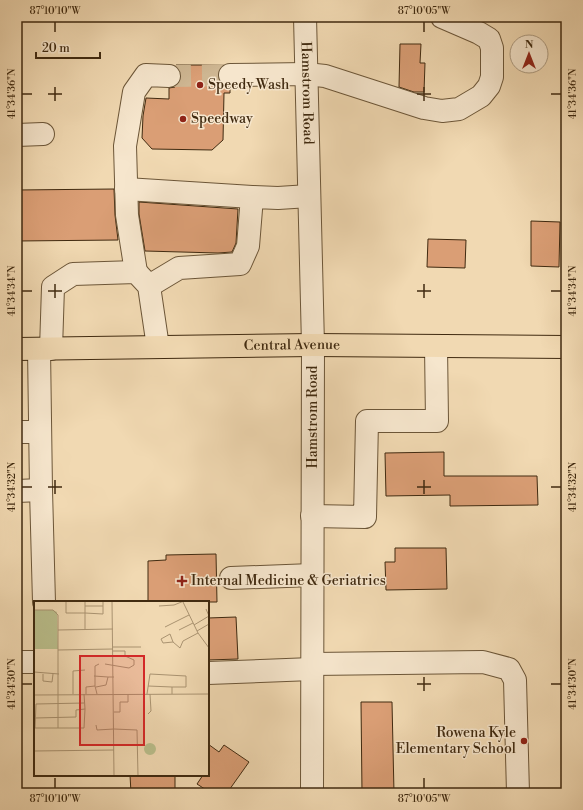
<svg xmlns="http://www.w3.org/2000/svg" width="583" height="810" viewBox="0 0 583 810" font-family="'Libre Bodoni',serif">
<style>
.building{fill:#da9e75;stroke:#402a10}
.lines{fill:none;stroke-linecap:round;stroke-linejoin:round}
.minor-tunnel{stroke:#ceb692;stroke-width:22;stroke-dasharray:22 11;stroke-linecap:butt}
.minor-casing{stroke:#6c5638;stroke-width:24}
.major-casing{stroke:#402a10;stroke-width:24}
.minor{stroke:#f6e6cd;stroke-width:22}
.major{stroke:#f1d9b2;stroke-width:22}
.ticks{fill:none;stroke:#402a10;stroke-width:1.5}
.poi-dot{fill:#8f2418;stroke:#f6e6cd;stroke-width:1.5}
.labels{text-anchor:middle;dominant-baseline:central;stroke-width:3;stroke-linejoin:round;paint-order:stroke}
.poi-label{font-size:14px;fill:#402a10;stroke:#f6e6cd;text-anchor:start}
.street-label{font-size:14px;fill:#402a10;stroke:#f6e6cd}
.inset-road{fill:none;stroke:#aa9371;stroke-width:1}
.view{fill:#d62828;fill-opacity:0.15;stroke:#d62828;stroke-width:2}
.inset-edge{fill:none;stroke:#402a10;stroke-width:2}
.neatline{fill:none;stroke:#402a10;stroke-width:1.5}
.ticks-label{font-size:10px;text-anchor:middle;fill:#402a10}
</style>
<rect width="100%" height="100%" fill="#f1d9b2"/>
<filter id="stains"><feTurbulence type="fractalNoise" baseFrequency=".005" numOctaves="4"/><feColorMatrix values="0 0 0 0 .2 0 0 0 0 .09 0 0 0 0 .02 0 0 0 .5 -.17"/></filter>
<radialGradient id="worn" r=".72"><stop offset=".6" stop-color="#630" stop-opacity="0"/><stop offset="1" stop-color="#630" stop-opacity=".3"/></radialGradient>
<path class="building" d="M400,44H421L420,63H425L424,92H414L399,87Z
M176,65H223L219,69L218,76L219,81L224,86L230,87V93H224L223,140L212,150L152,149L142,138L143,116L146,98L169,99V88L175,87L179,83L181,77L180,71Z
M114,189L115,215L118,240L17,241V190Z
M139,202L238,209L236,243L232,252L218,253L145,251L139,214Z
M531,221L560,222L559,267L531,266Z
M428,239L466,240L465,268L427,267Z
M444,452V476H537L538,505L450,506V495L386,496L385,453Z
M395,548H446L447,589L386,590L385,562H395Z
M216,554L217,602H148V561L166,560V555Z
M236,617L238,659L208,660V618Z
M361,702H392L394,793H362Z
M208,744L219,752L224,745L249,762L227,793H211L197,784L203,775H208Z
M130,775H175V793H131Z"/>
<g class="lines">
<path class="minor-tunnel" d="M169,76L230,75"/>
<g class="minor-casing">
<g id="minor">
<path id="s1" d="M305,17L313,345L312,793"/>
<path d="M230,75L306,74L325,76L424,108L442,111L459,109L481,96L489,86L492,77V48L489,39L479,33L442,17"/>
<path d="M17,135L43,134"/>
<path d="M126,189L252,197"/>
<path d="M136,272L127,215L125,146L134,92L146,75L169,76"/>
<path d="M149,286L179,268L240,264L248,246L252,197L278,198L309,196"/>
<path d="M51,349L53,287L73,274L136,272L149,286L158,347"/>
<path d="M17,432H40"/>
<path d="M41,490L44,602"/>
<path d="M17,491L41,490L39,349"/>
<path d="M312,516L365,517L367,421H437L436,346"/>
<path d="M231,578L312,575"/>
<path d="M17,662H35"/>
<path d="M312,664L483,662L509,669L515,680L518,793"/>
<path d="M208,673L312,669"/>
</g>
</g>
<g class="major-casing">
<g id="major">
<path id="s2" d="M17,349L313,345L566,347"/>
</g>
</g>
<use href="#minor" class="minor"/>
<use href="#major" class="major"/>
</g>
<path class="ticks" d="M55,22V32M424,22V32M55,87V101M424,87V101M22,94H32M48,94H62M417,94H431M551,94H561M55,284V298M424,284V298M22,291H32M48,291H62M417,291H431M551,291H561M55,480V494M424,480V494M22,487H32M48,487H62M417,487H431M551,487H561M424,677V691M22,684H32M417,684H431M551,684H561M55,778V788M424,778V788"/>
<g class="poi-dot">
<circle cx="200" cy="85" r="4"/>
<circle cx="183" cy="119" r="4"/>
<path d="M180 575h4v4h4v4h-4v4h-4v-4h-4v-4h4z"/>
<circle cx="524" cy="741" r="4"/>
</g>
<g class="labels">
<g class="poi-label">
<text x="208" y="85">Speedy Wash</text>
<text x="191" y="119">Speedway</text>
<text x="191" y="581">Internal Medicine &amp; Geriatrics</text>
<text x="516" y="733" text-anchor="end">Rowena Kyle<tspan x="516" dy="16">Elementary School</tspan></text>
</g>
<g class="street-label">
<text stroke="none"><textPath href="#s1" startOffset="76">Hamstrom Road</textPath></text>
<text stroke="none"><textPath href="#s2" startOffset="275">Central Avenue</textPath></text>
<text transform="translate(313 417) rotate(-90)">Hamstrom Road</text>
</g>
</g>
<g transform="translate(34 601)">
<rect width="175" height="175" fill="#f1d9b2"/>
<path d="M0,9H19L23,11L24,48H0ZM110 148a6 6 0 1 1 12 0a6 6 0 1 1-12 0Z" fill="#babf8c"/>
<path class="inset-road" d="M32,0V12H51V0M78,0L80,175M149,1L164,32L175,47M51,5H69M125,5L140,4L150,0M0,9H19L24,14V127M160,24L175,15L172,8M131,26L155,14M24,29L79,28M51,29V12L69,13V0M145,29L159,22M163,30L175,23M139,41L136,33L127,38L129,42L139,41L146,47L149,40L164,32M79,46H107M24,49L79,48M71,63L95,67L100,64V59L91,55V50H79M0,71L25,73M9,73V80L18,81L19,73M60,75L74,76M61,85V65L65,63M114,85L138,86M62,86L72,84L74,76H80M39,93V70L51,69M52,93V86L61,85L63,93M113,93L116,73L152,75V86H138V93M0,94L175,93M50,102L2,103L1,127H50L51,108M80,111H86V101H94V93M114,113L117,110L116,93M1,117L42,116V109L51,108L50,93M62,124L63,129L80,128M80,128L103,129L104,175M0,150L80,149"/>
<path class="view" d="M46,55H110V144H46Z"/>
<rect width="175" height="175" class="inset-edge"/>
</g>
<rect width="583" height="810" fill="none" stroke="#f1d9b2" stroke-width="44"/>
<g transform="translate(529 54)"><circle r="19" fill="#f6e6cd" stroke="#ad9b81"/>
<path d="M0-3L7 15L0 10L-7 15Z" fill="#8f2418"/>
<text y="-6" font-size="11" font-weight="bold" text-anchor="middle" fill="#402a10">N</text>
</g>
<path d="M36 52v6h64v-6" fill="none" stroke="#402a10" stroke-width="2"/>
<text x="42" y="52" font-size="12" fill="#402a10" stroke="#f6e6cd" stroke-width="3" paint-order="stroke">20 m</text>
<rect x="22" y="22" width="539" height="766" class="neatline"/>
<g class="ticks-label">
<text x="55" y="14">87°10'10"W</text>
<text x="424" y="14">87°10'05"W</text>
<text transform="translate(11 94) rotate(-90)" y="4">41°34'36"N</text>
<text transform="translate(572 94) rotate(-90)" y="4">41°34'36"N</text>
<text transform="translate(11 291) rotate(-90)" y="4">41°34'34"N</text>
<text transform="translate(572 291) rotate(-90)" y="4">41°34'34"N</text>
<text transform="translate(11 487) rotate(-90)" y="4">41°34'32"N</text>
<text transform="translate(572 487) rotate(-90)" y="4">41°34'32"N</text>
<text transform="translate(11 684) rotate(-90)" y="4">41°34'30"N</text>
<text transform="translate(572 684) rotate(-90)" y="4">41°34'30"N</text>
<text x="55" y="802">87°10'10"W</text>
<text x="424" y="802">87°10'05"W</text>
</g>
<rect width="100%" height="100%" filter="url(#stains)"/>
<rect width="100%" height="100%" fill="url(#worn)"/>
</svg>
